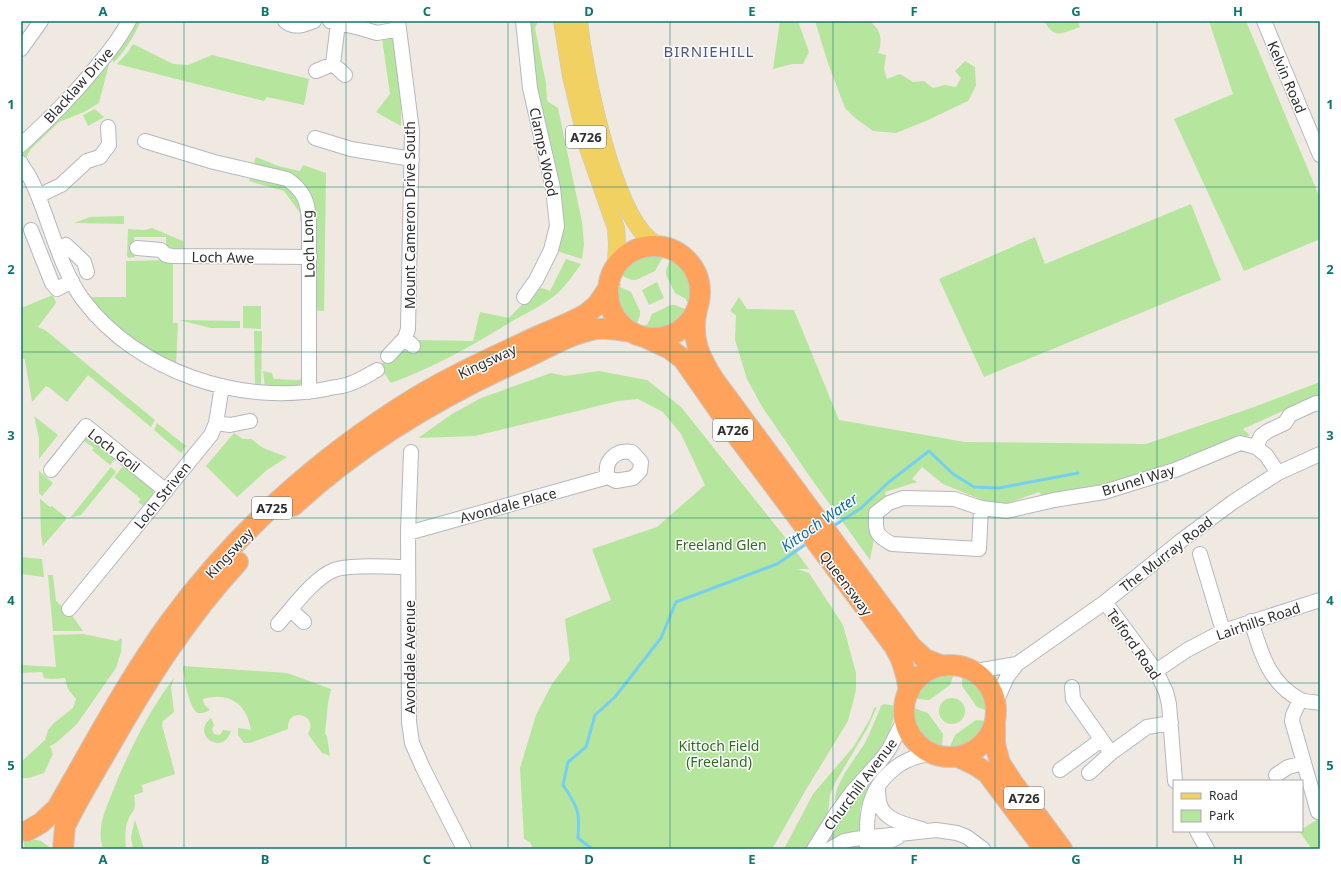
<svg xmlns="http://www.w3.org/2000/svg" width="1341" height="870" viewBox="0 0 1341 870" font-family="'Noto Sans',sans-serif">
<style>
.green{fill:#b6e59e}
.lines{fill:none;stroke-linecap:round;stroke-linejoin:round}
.stream{stroke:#75cff0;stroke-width:3}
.minor-casing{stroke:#b4b7c1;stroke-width:16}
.major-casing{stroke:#c9c9c9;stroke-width:18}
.highway-casing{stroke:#c9c9c9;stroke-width:22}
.minor{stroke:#fff;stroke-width:14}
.major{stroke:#f2d163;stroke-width:17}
.highway{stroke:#ffa35c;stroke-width:20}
.grid{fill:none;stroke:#0f766e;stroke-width:1;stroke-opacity:0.55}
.labels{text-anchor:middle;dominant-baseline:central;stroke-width:3;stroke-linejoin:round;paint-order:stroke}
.shield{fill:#fff;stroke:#6d6d6d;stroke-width:1}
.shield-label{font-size:13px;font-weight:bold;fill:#2e2e2e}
.street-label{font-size:14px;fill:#2e2e2e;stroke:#fff}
.park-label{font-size:14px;fill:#2c6e1b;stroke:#fff}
.neighbourhood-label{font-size:15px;letter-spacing:1px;fill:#4d5680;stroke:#fff}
.water-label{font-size:15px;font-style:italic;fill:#0d6fa3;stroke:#fff}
.neatline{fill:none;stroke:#0f766e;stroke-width:1.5}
.grid-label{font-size:13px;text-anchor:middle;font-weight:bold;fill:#0f766e}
</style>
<rect width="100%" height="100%" fill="#efe9e1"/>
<path class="green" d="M133,21H141C133,37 126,51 113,63V58L115,54Z
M529,21H538L535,28L546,84L547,101L558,108L582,222L584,244L582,259L560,252L557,249L536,100Z
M780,21H798L809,52L803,64H792L773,69Z
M815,21L871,22C881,31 883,40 878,53L886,55L884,69L887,79L900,74L913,82L924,81L933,88L945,85L956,87L961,78L955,71L965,61L975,67L976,86L968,101L926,121L896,133L873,131L855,118L845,108L828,63Z
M1044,21L1078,22L1080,27C1062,33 1055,40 1044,21Z
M1209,21H1246L1320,198V239L1244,271L1174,119L1233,94Z
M391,38L394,42L401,99V126L376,112L390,94L382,39Z
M133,44L173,64L188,65L212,55L309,79L304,105L267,97L264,101L117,64L128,52Z
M110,60L99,103L84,112L59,122L31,149L24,161L22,155V148Z
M95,109L104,117L88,126L83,115Z
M256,157L278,166L300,171L303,165L326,173L324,311L313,310L310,199L253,165Z
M251,173L295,189L306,222L300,221V213L284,191L249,181Z
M1191,204L1221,280L984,377L939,279L1035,237L1045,264Z
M124,216V224L74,223L90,217Z
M152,228L183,241L184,252L166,251V237H134L135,257L129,258L127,256L128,229L144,230Z
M651,254L663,256L662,260H661L655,271L636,280H632L620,275C628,262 637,256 651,254Z
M671,258C687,268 694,282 690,302L686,301V299L675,293L666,275V270Z
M566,259L581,264C574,274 567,284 558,293C545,304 529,312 514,320C475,344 435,367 391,383L379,366L390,356L401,350L410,352L414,351L418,340L473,341L480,312L509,318L536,290L542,288L550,291Z
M173,260V323H178L176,366L124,334L86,297H126V261Z
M657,282L664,298L649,305L642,290Z
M617,283L621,284L620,287L631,292L640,311V315L636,327C620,318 610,302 617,283Z
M53,295L56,303L38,327L45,330L155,420L151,427L88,375L67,402L50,388L46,386L32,402L25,360L21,356V308Z
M739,297L747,309L794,310L839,420L965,442L1146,444L1254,407L1320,382V394L1243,429L1250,435L1155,472L1044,498L1039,492L1003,505H994L943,484L922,467L912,479L917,482L885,492L887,499L874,539L870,560L808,474L761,405L747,379L735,340L736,315L730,311Z
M671,305H675L687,310C677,326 663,334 644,329L645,325H647L652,314Z
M243,306H261V329L243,328Z
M179,320L240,321V328H211Z
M254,331H262L261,388L256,387L255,383Z
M263,371L272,373L274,379L298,380L301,379L302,383L296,387L265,388Z
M599,371L647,380L681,407L792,546L809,569H797L809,573L843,625L856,673V690L848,721L807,788L772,849H533L530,842L524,839L520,768L536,715L552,684L570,660L565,619L611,600L592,549L657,527L705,485L681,434L663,412L638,399L618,401L475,436L418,438L452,414L481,398L551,373L565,376Z
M34,416L58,435L39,459V438Z
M157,423L186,446L181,453L154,430Z
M234,433L243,439H251L263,448L287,457L267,470L237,497L206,466Z
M88,435L117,457L110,465L92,450L94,448L84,441Z
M125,464L151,485L153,490L154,497L145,507L138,502L141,499L114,477Z
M111,467L116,472L81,515L70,518Z
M39,471L53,483L42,496L39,493Z
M40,499L50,507L52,506L67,518L43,546L41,535Z
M21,557L42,559L44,577L21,574Z
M48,575H53L56,601L71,614L83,631H53Z
M83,634L117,641L122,638L121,652L116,668L77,724L56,743L50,746L53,754L44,773L29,778H21V762L45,740L48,730L54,723L73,708L76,699L68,689L65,678L51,679L44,678L42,672L21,673V665L56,667L53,635Z
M183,666L287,673L331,689L328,703L325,734L327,736L330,756L322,753L308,734C320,714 286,706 288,729L250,743H244L238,735V728L251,730C247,704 229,691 203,699L204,704L210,710C206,712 202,714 198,713C189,709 183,675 183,666Z
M955,671L950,685L929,700L917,699C924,679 935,673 955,671Z
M962,674C982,682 988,692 991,712L977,707L962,686Z
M174,678L171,687L174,712L163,721L162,725L175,774L142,785L143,792L134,795C137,814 132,808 127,823C125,831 125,840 126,849H103C101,842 100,835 101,828C102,816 108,804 112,793C128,753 148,712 174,678Z
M939 711a13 13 0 1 1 26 0a13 13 0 1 1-26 0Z
M884,704L896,706C892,730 885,744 869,762V764L837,802L835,801C835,782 855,759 865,743C871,731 876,718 881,706Z
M877,707L867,729L835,783L830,795L828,814L807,849H784L813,794L854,746L870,719L874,708Z
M914,708L928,713L943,734L942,746C923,739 916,729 914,708Z
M211,718L214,725L212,729L214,734L220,735L223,730L231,731C223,757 190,735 211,718Z
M976,720L988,721C980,741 970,747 949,749L955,735Z
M886,764L887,767L873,781L860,809L861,834L824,848L820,845L847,806Z
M1320,818V849H1312L1299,831H1302V829Z
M135,820L144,849H133L131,837Z
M32,839L41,841L52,849H25L23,840Z"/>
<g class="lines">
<path class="stream" d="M832,527L861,508L889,482L929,451L953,474L974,487L999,488L1078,473
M592,849L578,838C580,812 578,807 563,785L568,762L586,747L595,715L615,697L661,638L676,602L777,564L809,542"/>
<g class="minor-casing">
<path id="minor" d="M285,21C294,29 304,25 314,21
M330,21L360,28L377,33L399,29
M398,21L412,131L408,329L405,338L413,346
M523,21L530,88L553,188L557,226L551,250L536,280L524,297
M1264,21L1320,155
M21,49L41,21
M333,64L338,23
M316,71L333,64L345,75
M315,138L351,149L412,159
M145,141L214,162L287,179C304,191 308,201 309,221V392
M21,145C49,119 73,96 97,66C109,52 120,38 129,21
M21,163C23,168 27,172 29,176C33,183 36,191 39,198C52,231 63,274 84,301C137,371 240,406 326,389C333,387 342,387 349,384C359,381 368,375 377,370
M38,196L61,185L87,161L100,157L109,145L108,127
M31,230L52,283L57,289L72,281
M137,248L161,250L166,255L172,256L310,257
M59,249L66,245L84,262L87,272
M388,356L405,338
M216,423L230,425L250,421
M1256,447L1261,436L1268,431L1285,423L1290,415L1316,403L1320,404
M411,452L408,533L409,722L412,743L423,768L464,849
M51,470L86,426L166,491
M981,508L979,549L892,544C874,534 876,532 876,513L889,503L903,498L954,499L981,508L1007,511L1054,500L1104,492L1175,470L1240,443L1256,447L1266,455L1278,473
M408,533L608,477L616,481L633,478L640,471L641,462L632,452C616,449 603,461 608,477
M1200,554L1223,631
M1105,602L1156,671L1166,692L1169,704L1175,781
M69,609L211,435L216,423L222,386
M291,610L304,622
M1251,621C1261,652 1268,682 1299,699C1304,702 1314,702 1320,703
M278,624C293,607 314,578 334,570C350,564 390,567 408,567
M970,670H982L1017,664
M1156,671L1187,650L1223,631L1320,600
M1072,687L1073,699L1111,753
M1300,700L1293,715L1292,721L1318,812
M996,702L1007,677L1017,664L1105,602L1182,540L1233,502L1278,473L1320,454
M1060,770L1101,740
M1089,773L1111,753L1147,727L1171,723
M1276,775L1288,767L1304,763
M878,786C878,792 878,799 880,805C885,821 908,825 922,829
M1197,831L1207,849
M814,849L836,814L852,792L881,760L889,749L905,718
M830,849L844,841L854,839L936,830L957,833L967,837L983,849
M867,849C868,838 866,826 868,815C872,781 900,756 933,754
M875,849L898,837"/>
</g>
<g class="major-casing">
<path id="major" d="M562,21L571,76L588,148L616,228L617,244L616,265
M579,21C584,70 612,209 650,240C653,242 657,244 660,246"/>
</g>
<g class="highway-casing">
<path id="highway" d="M608 292a46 46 0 1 1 92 0a46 46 0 1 1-92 0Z
M697,310C690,338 700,358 715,381L911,646L925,659L943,666
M646,338L670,349L683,359L731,428L894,646C903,660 907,675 909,692
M293,506C362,442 444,394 530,356C551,346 573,333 597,329C608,328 619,330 630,332
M904 711a46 46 0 1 1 92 0a46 46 0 1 1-92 0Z
M995,724V744L1000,763L1013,783L1062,849
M958,757L975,765L987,773L1044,849
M27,831L41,823L57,808C93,746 127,681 169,623C231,538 311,465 399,408C443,379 491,358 538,336C554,329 570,323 586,314L597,305L607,290
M63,849L65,826L69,818C82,793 97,768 111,744C149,677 186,619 238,562"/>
</g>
<use href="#minor" class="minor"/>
<use href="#major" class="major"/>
<use href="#highway" class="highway"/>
</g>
<path class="grid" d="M184,21V849M346,21V849M508,21V849M670,21V849M833,21V849M995,21V849M1157,21V849M21,187H1320M21,352H1320M21,518H1320M21,683H1320"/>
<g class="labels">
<g class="shield">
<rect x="566" y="126" width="40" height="22" rx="3"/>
<rect x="713" y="419" width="40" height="22" rx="3"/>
<rect x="252" y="497" width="40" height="22" rx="3"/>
<rect x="1004" y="787" width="40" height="22" rx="3"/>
</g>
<g class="shield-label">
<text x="586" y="137">A726</text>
<text x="733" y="430">A726</text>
<text x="272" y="508">A725</text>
<text x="1024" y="798">A726</text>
</g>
<g class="street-label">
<text transform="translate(1287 77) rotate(67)">Kelvin Road</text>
<text transform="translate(78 85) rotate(-48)">Blacklaw Drive</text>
<text transform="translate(544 152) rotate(78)">Clamps Wood</text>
<text transform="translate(409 215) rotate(-90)">Mount Cameron Drive South</text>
<text transform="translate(308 244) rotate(-92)">Loch Long</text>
<text transform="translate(223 257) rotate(1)">Loch Awe</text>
<text transform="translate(487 361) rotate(-25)">Kingsway</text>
<text transform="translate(114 450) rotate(38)">Loch Goil</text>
<text transform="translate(1138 480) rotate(-17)">Brunel Way</text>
<text transform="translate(162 495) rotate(-51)">Loch Striven</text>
<text transform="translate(508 505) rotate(-15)">Avondale Place</text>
<text transform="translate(229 553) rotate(-47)">Kingsway</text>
<text transform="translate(1166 554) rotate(-38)">The Murray Road</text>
<text transform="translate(846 583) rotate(53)">Queensway</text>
<text transform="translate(1258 621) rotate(-19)">Lairhills Road</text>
<text transform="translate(1134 644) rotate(55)">Telford Road</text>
<text transform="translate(409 657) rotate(-90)">Avondale Avenue</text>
<text transform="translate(860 784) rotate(-53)">Churchill Avenue</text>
</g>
<g class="park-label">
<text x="721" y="544">Freeland Glen</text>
<text x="719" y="745">Kittoch Field<tspan x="719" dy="16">(Freeland)</tspan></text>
</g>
<g class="neighbourhood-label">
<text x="709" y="51">BIRNIEHILL</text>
</g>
<g class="water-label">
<text transform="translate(819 522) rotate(-35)">Kittoch Water</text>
</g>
</g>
<rect width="1341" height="870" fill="none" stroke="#ffffff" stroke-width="44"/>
<rect x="1173" y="780" width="130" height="52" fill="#ffffff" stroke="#ababab"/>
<rect x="1181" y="793" width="20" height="6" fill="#f2d163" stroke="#ababab"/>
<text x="1209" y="800" font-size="12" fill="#2e2e2e">Road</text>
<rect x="1181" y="810" width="20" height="12" fill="#b6e59e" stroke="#ababab"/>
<text x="1209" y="820" font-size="12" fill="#2e2e2e">Park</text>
<rect x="22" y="22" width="1297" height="826" class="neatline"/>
<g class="grid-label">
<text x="103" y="16">A</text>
<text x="265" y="16">B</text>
<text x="427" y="16">C</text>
<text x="589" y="16">D</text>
<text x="752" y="16">E</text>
<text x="914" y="16">F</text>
<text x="1076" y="16">G</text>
<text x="1238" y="16">H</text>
<text x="11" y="109">1</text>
<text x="1330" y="109">1</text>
<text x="11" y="274">2</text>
<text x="1330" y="274">2</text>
<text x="11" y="440">3</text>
<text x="1330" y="440">3</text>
<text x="11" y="605">4</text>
<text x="1330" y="605">4</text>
<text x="11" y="770">5</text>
<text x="1330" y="770">5</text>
<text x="103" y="864">A</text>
<text x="265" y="864">B</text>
<text x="427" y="864">C</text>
<text x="589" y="864">D</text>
<text x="752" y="864">E</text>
<text x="914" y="864">F</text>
<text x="1076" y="864">G</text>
<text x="1238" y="864">H</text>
</g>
</svg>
